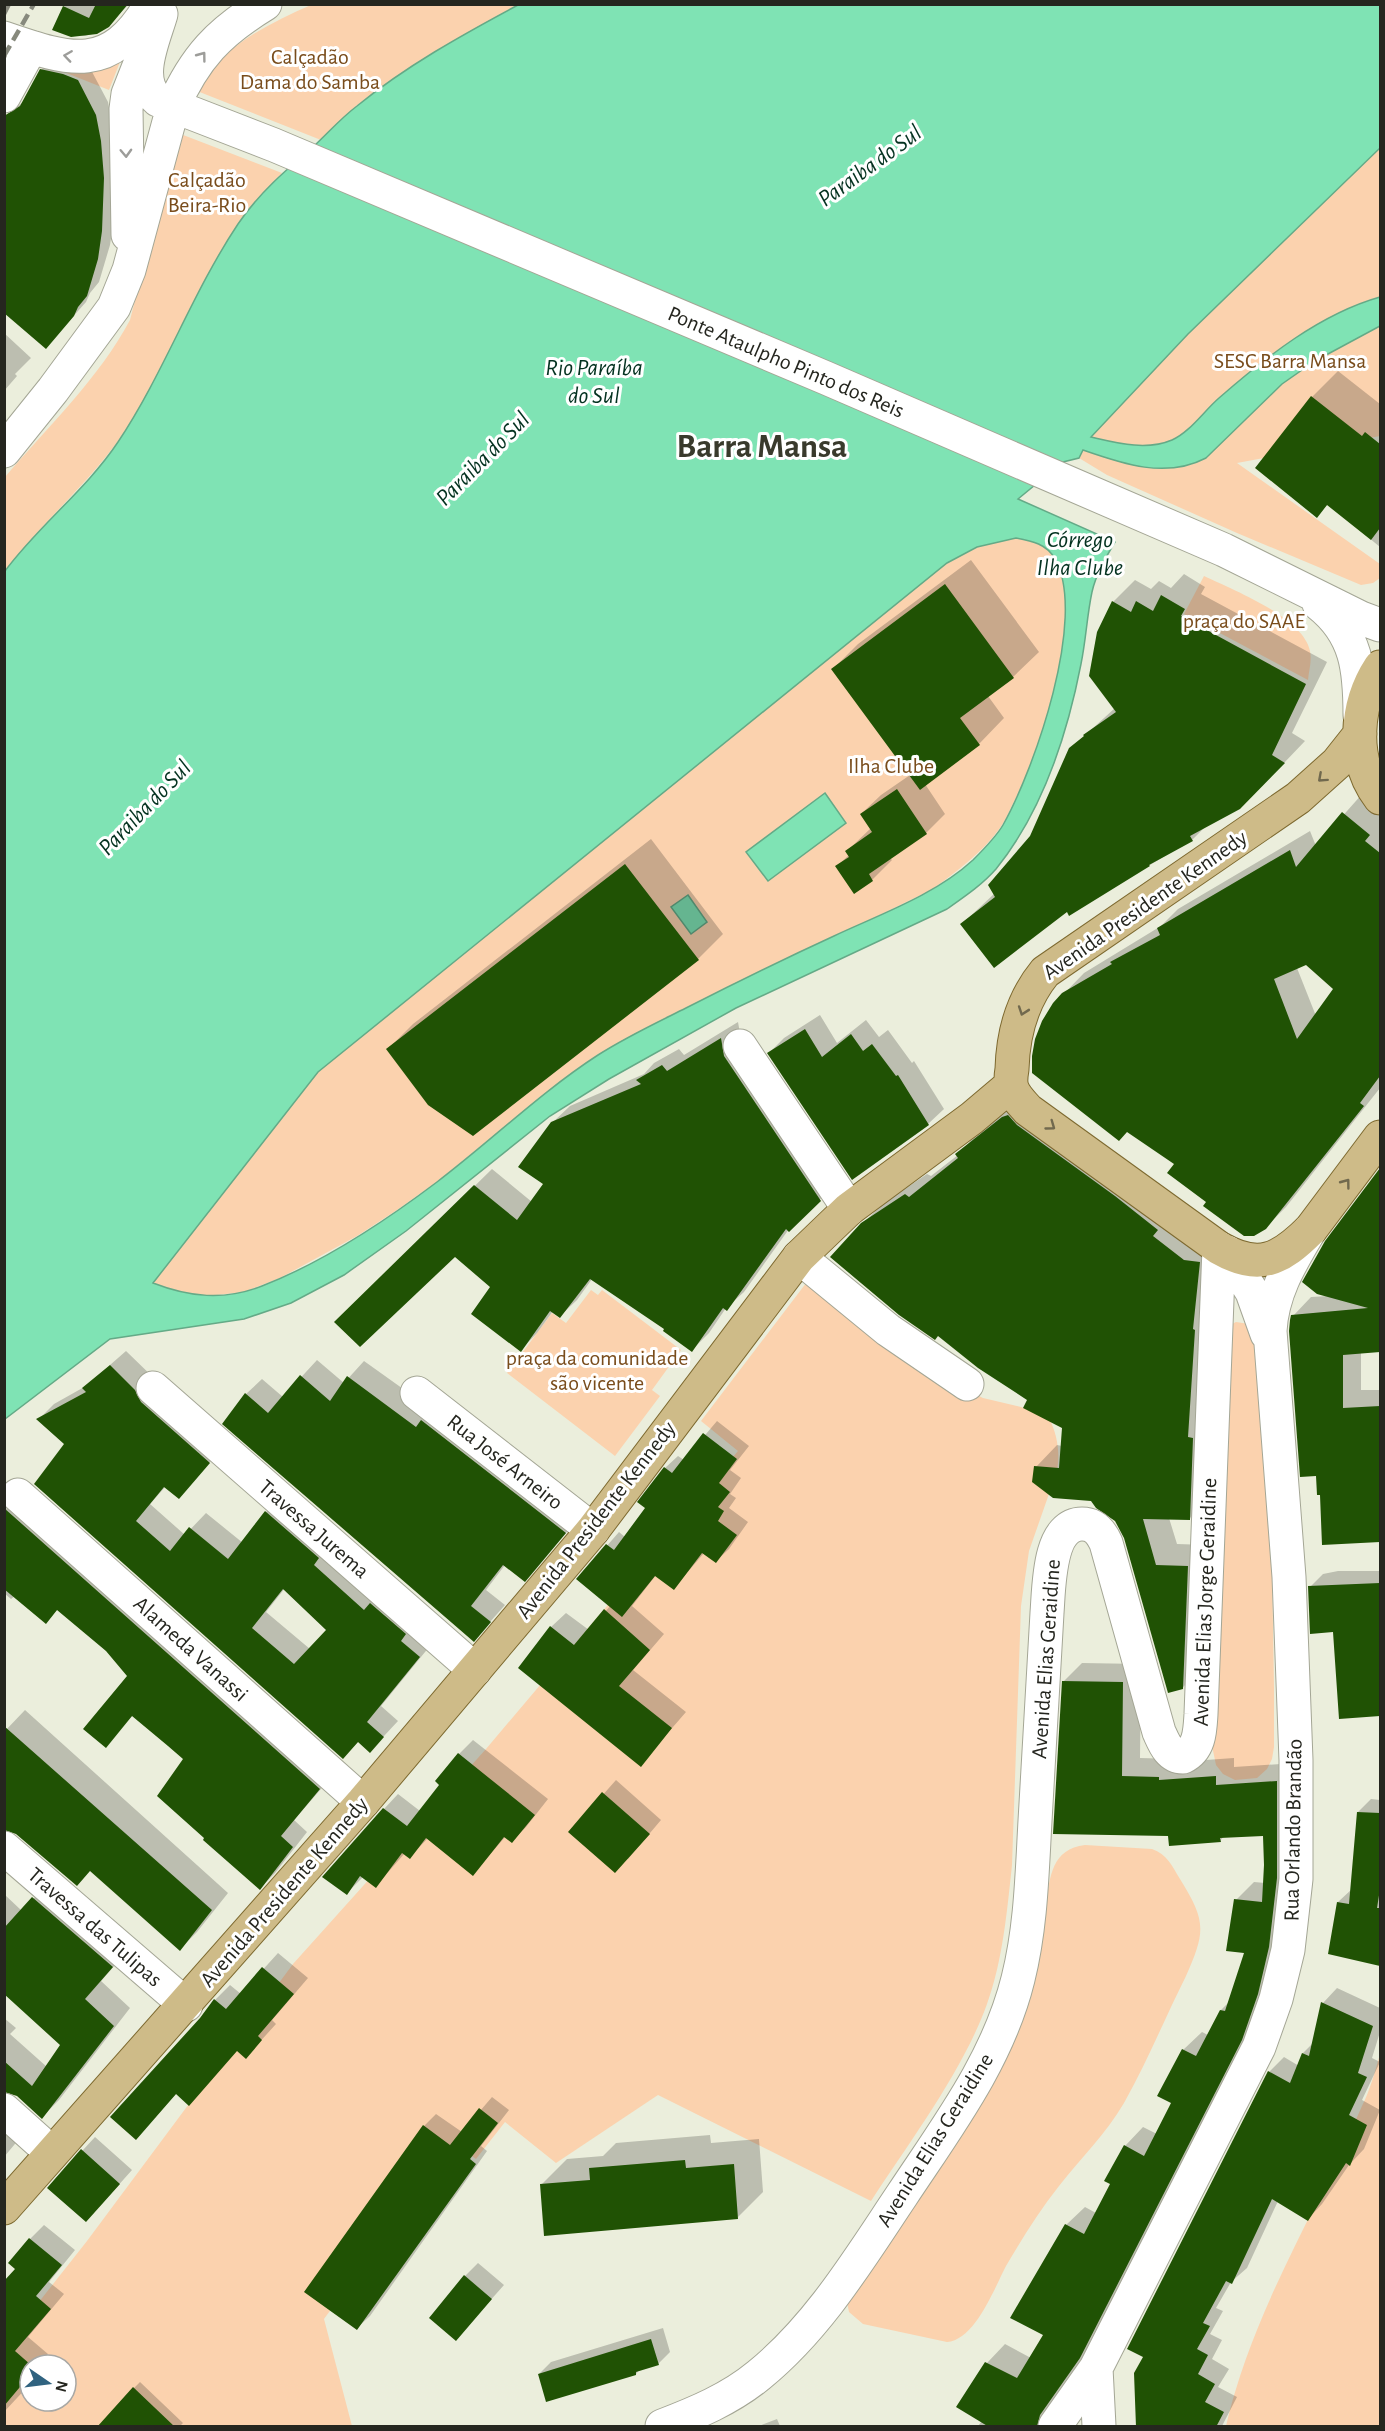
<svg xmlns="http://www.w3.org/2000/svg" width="1385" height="2431" viewBox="0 0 1385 2431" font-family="'Alegreya Sans',sans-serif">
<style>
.green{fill:#fbd2ae;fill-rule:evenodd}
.water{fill:#7fe3b4;stroke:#64aa87;stroke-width:1.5;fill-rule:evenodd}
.shadow{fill:#0003;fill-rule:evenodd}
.building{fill:#205204;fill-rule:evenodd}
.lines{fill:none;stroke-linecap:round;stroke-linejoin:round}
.minor-casing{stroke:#a4a695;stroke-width:35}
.major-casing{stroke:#7d692f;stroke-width:35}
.minor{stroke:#fff;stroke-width:33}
.major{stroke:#cebb88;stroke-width:33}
.rail{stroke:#87897d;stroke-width:4.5;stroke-dasharray:12 6;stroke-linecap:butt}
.oneway{stroke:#9d9d9a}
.oneway2{stroke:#71694e}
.labels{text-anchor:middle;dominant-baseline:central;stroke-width:6;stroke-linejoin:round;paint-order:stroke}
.park-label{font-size:22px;fill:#794c1b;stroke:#fff}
.street-label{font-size:22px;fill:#25261f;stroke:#fff}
.water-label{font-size:24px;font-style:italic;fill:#043220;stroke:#fff}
.town-label{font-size:34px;font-weight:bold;fill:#393a2c;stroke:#fff}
</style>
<rect width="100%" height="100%" fill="#ebeedc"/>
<path class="green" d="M311,5H518L423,59L356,106L321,140L197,91C206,80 213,67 223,57C248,34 281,18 311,5Z
M125,49L109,90L59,70Z
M178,133L282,173C209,246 185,337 131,422C95,479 45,518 5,571V477C47,428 100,377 130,320Z
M1380,148V436L1237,463L1380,564V578L1373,583L1361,585L1237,533L1107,475L1079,458L1091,437L1188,334Z
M1016,538C1031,541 1047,544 1055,558C1087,614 1041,746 1015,800C1010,809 1006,820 1000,828C982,853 958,870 933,889L641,1031L597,1055L520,1114L438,1181L397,1210L357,1236L280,1278L244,1292L208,1296L179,1293L152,1283L318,1072L947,563L977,547Z
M1204,576C1233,590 1303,617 1310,651C1312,661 1309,670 1308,680L1184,614Z
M813,1274L961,1387L983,1398L1021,1407L1049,1418C1058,1436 1060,1453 1057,1471L1029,1551L1021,1606L1012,1865C1007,1911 1003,1960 987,2004C963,2071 910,2141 871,2201L658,2095L556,2163L505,2122L476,2159L453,2143L324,2319L352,2426H5V2345L87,2241L293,1964L486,1749L738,1451L701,1421ZM30,2365H66V2401H30Z
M591,1290L598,1295L602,1290L681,1350L652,1390L660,1396L615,1456L507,1373L552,1313L566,1323Z
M1236,1322L1249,1324L1269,1383L1274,1688V1747L1272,1759L1267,1769L1257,1778L1235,1780L1223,1774L1216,1765L1211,1741L1230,1325Z
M1085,1845L1152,1849C1167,1854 1172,1866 1180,1879C1206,1921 1206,1931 1186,1976C1165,2018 1147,2062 1124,2103C1106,2134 1080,2159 1059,2186C1039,2211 1022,2239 1006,2266C994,2289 975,2340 947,2342L863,2324L849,2312L847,2302L903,2221L1046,1904C1050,1876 1052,1849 1085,1845Z
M1380,2054V2426H1226C1253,2310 1315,2215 1362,2106C1370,2090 1375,2072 1380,2054Z"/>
<path class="water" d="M518,5H1380V148L1188,334L1091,437C1117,443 1146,451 1172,440C1190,432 1204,411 1219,398C1266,357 1320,314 1380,297V326L1315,361L1282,384L1206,458C1166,479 1123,464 1083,450L1079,458L1063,462L1018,499L1115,542C1106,557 1096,574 1092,592C1087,615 1086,640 1081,664C1067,736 1043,811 996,869C982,885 964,897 947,909L736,1008L609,1079L550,1116L406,1231L344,1275L291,1303L244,1319L110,1339L5,1419V571C39,525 86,490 118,442C164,373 192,293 238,224C259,193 286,170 314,146C328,133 341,118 357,106C406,66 462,35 518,5ZM1016,538C1032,541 1047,544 1055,559C1088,617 1034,770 1003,825C996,837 983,850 973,860C935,895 881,914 834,936C784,959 735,983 686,1008C656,1023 626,1037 598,1055C541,1092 492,1140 437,1182C384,1222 324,1262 262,1286C224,1301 189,1297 153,1283L318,1072L947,563L977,547Z
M825,793L846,823L768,881L746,852Z
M688,895L707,922L691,934L671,907Z"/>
<path class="shadow" d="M67,4L97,6L98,4H129L108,26L96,33L85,36L66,35L64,7Z
M54,58L90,68L108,102L113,128L114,218L110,245L99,282L90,293L86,302L46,347L8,115L24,101L41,70Z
M4,333L31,358L15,374L17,376L4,391Z
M1338,371L1380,404V547L1328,504L1317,516L1312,397Z
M971,560L1039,652L1013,677L988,696L1004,718L979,744L925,784L945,814L926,833L890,858L892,860L872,880L855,892L837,866L849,855L847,851L871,828L861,814L881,795L910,775L833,669L858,644Z
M1184,574L1205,587L1201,594L1327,662L1292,733L1305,741L1262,786L1205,827L1192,840L1069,913L1068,910L962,924L995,893L1031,836L1070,749L1115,708L1113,602L1135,580L1151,589L1159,581L1171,588Z
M1363,793L1380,808V1088L1286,1207L1265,1228L1208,1202L1054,1004L1084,973L1161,926L1178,909L1310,831L1316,846ZM1306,963L1335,989L1316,1016L1297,968Z
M651,839L723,934L698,959L388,1049L413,1024Z
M820,1015L837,1043L866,1020L879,1037L888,1030L912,1063L914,1061L944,1109L928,1124L853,1178L769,1053L784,1038Z
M738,1022L741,1039L837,1183L789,1229L744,1292L726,1308L709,1333L692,1350L666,1329L592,1279L577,1300L560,1316L553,1311L537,1333L521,1350L492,1287L455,1255L336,1322L492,1169L532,1202L545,1184L552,1123L570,1106L644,1074L654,1063L679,1049L684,1055Z
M1028,1095L1206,1240L1210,1498L1189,1519L1169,1518L1177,1544L1208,1545L1204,1667L1182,1688L1125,1537L1116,1520L1092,1499L1036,1467L1057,1445L1062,1446L1064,1427L1029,1400L862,1224L884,1203L927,1174L931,1176L958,1155L978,1133Z
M1380,1170V1350L1361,1352V1390H1380V1540L1324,1543L1321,1494L1293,1316L1311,1297L1329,1296L1326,1242Z
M126,1351L224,1446L179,1497L166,1486L150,1504L185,1535L206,1513L243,1543L266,1512L282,1497L434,1641L381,1706L398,1721L370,1751L359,1741L343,1757L66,1444L39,1419L54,1404L86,1386ZM285,1588L328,1630L310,1649L266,1612Z
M317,1360L344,1383L364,1361L581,1516L524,1580L505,1565L486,1590L505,1605L474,1640L246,1394L262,1379L283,1397Z
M717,1421L749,1446L730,1470L741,1478L730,1494L736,1498L729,1508L748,1522L729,1549L716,1561L704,1553L674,1588L656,1575L632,1606L664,1634L633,1670L686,1712L640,1765L551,1627L566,1613L589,1630L611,1605L578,1579L619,1532L625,1537L647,1507L665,1468L678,1456L684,1460Z
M20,1494L334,1774L294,1820L307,1832L275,1873L260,1888L185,1759L133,1715L105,1746L129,1676L107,1650L58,1609L46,1622L15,1596L11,1599L4,1593V1511Z
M1338,1571H1380V1715L1340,1717L1334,1631L1310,1587L1323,1574Z
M1082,1663L1141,1664L1140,1758L1177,1759V1762L1234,1758V1767L1295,1763V1858L1260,2020L1052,2426H978L982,2421L987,2363L1005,2344L1031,2358L1045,2334L1066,2225L1085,2207L1096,2213L1112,2183L1106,2180L1125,2146L1143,2127L1157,2134L1173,2102L1183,2050L1202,2032L1208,2035L1221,2010L1229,2002L1246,1952L1236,1900L1254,1882L1265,1883L1264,1834L1224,1836L1220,1841L1170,1834L1055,1833L1063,1682Z
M25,1710L228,1893L197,1932L180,1949L91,1870L17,1832L4,1732Z
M473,1740L548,1799L526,1827L512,1841L506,1836L473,1874L428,1838L410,1857L405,1853L376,1886L363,1877L347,1893L384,1809L398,1794L420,1811L441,1785L459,1754Z
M616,1780L661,1820L628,1859L570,1832Z
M1371,1799L1380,1800V1964L1330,1953L1338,1902L1352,1889L1358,1812Z
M50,1881L129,1949L101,1981L130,2008L59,2100L42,2117L17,2095L4,2091V2018L16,2028L10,2034L47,2067L62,2044L4,1992V1894L22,1911Z
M278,1953L308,1978L272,2020L276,2024L246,2057L238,2050L177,2093L136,2138L201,2019L215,2000L230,1985L241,1994Z
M1337,1988L1380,2008V2032L1372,2058L1380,2062L1362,2100L1380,2110L1364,2149L1349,2165L1322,2204L1308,2219L1278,2201L1247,2268L1231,2282L1216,2308L1223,2311L1210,2334L1222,2340L1212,2359L1229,2369L1218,2387L1237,2397L1222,2426H1137L1269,2072L1284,2057L1299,2066L1303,2053L1313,2043L1323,2003Z
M492,2097L509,2110L481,2146L487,2151L370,2316L357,2328L424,2126L436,2114L462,2132Z
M4,2101L30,2126L4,2157Z
M710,2135L711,2143L759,2139L763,2192L737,2218L541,2185L567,2159L603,2156L616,2143Z
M95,2137L132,2170L99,2207L49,2187Z
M44,2225L75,2250L49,2282L64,2294L28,2337L48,2354L39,2365H30V2384L4,2412V2283L17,2269L30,2239Z
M478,2263L504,2285L456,2339L465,2276Z
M663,2328L670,2352L658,2364L640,2369L636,2374H539L551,2362Z
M140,2382L183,2423L180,2426H112L134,2388Z
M777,2419L780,2426H759Z"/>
<path class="building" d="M96,4H128L109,27L97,34L71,37L52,30L63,6L89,18Z
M40,69L63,74L78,80L96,115L101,141L104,178L102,231L98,259L87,296L78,307L74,316L46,349L4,313V116L20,106Z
M1311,396L1362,436L1365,432L1380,444V528L1371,540L1327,505L1317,518L1255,468Z
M945,584L1014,678L960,718L980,745L920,790L831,669Z
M1161,595L1185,609L1181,616L1306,684L1272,755L1285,763L1240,809L1190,836L1193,841L1149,865L1150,866L1069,916L1067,912L994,968L960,924L995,897L988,885L1030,836L1069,748L1084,736L1083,735L1116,712L1089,676L1097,632L1112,601L1131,612L1136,601L1153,611Z
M897,789L927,834L869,874L873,881L854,894L835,866L849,857L845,851L872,832L860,814Z
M1342,812L1370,835L1365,841L1380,853V1076L1360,1103L1364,1106L1266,1229L1254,1236H1244L1203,1206L1206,1202L1167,1173L1174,1164L1127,1132L1119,1141L1032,1073V1056L1035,1039L1042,1021L1053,1003L1062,993L1112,964L1110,962L1160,935L1157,928L1290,850L1296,867ZM1306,965L1333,989L1297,1039L1274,979Z
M625,864L699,960L473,1136L428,1105L386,1049Z
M805,1029L822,1057L851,1034L863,1051L872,1044L896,1076L898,1075L929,1125L852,1180L767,1053Z
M721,1038L724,1056L821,1201L789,1232L786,1229L727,1311L723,1308L692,1352L663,1331L664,1329L590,1279L560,1318L550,1311L521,1352L471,1314L490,1287L455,1257L360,1347L334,1322L474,1185L517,1220L543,1184L518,1167L551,1122L641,1084L636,1080L662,1065L667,1071Z
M1008,1115L1017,1125L1115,1196L1158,1230L1153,1236L1184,1260L1200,1262L1193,1329L1195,1330L1188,1437L1193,1438L1190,1520L1143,1519L1156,1565L1188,1566L1183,1689L1168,1693L1124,1538L1115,1521L1096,1508L1091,1501L1053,1498L1032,1482L1034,1466L1059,1468L1062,1428L1023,1408L1027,1400L978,1368L938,1336L935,1340L899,1315L830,1257L861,1223L905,1194L909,1197L958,1158L955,1154L1002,1117Z
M1380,1168V1352L1343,1355V1408L1380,1406V1542L1322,1545L1320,1495H1317L1316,1476L1300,1477L1289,1331L1290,1320L1291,1315L1368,1308L1317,1294L1302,1282L1325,1241Z
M110,1365L135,1390L141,1402L210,1463L179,1499L164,1487L136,1521L170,1551L189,1527L228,1559L265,1511L319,1558L314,1565L364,1610L370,1603L406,1634L401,1641L420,1657L367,1722L384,1737L370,1753L358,1742L343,1759L34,1484L64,1444L36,1419L86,1392L82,1388ZM283,1589L326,1630L294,1664L252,1628Z
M300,1375L330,1401L347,1376L416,1427L421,1420L566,1533L525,1582L503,1565L471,1606L491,1622L474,1642L222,1424L245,1393L268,1413Z
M703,1433L737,1459L719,1483L730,1492L718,1507L724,1511L718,1521L737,1535L716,1563L702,1553L674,1590L655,1576L622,1617L576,1579L606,1544L614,1550L645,1508L637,1502L664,1467L672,1473Z
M4,1508L320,1789L281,1836L293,1847L260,1890L203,1840L204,1838L157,1796L183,1759L168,1746L132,1716L106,1748L83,1729L127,1676L106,1651L57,1610L46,1624L4,1589Z
M1380,1583V1716L1339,1719L1333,1632L1310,1634L1308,1586Z
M604,1609L650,1650L619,1686L672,1728L641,1767L518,1668L550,1626L574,1645Z
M1062,1681L1123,1682L1122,1776L1159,1777V1780L1216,1776V1785L1277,1781V1878L1269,1947L1258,1994L1242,2040L1080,2358L1040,2415L1037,2427H989L956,2407L985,2362L1017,2378L1043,2335L1010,2318L1065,2224L1084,2234L1110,2184L1104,2181L1124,2145L1144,2156L1171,2103L1157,2096L1182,2049L1196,2056L1220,2010L1225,2011L1244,1953L1226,1951L1234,1899L1262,1902L1264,1865L1263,1836L1220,1838L1221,1842L1169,1846L1168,1836L1053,1834Z
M4,1726L212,1910L180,1951L90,1871L77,1886L16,1834L4,1830Z
M458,1753L535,1815L512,1843L504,1837L473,1876L426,1838L410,1859L402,1853L376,1888L360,1876L347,1895L322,1877L383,1808L407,1826L439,1785L435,1781Z
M602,1792L650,1834L615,1873L568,1832Z
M1357,1812L1380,1813V1889L1377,1908H1380V1966L1328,1954L1337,1902L1349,1904Z
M32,1897L113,1967L85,1999L114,2026L42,2119L17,2096L4,2092V2061L32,2086L60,2045L4,1994V1928Z
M262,1967L294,1994L258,2036L262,2040L246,2059L237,2051L189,2106L176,2094L136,2140L110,2117L200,2018L214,1999L226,2009Z
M1321,2002L1373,2026L1358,2073L1367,2077L1349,2115L1367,2125L1350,2166L1346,2163L1308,2221L1272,2199L1232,2284L1226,2281L1203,2323L1210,2326L1197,2349L1208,2355L1198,2374L1215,2384L1205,2402L1224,2412L1216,2427H1136L1134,2373L1143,2357L1127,2349L1268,2071L1290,2083L1302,2053L1309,2056Z
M479,2108L498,2123L470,2159L476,2164L357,2330L304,2292L423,2125L450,2145Z
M81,2149L120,2184L86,2222L47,2188Z
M685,2160L686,2168L734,2164L738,2219L544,2236L540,2184L590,2180L589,2168Z
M29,2238L62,2265L36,2296L51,2309L15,2351L31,2365L30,2375L4,2406V2281L15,2269L8,2263Z
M464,2275L492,2299L456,2341L429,2318Z
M651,2339L659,2365L636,2372V2375L546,2402L538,2374Z
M133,2387L175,2427H97Z"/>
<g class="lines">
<g class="minor-casing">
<path id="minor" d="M161,14C154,39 134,80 158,100L274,145L826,378L1224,550L1361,618L1380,625
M4,38C71,61 110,74 151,4
M4,96L31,47
M128,235L126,109L128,94L143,56
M4,451L53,390L114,307L129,270L173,107C195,57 219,32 265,4
M1319,604C1357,634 1360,670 1360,716
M740,1046L849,1209
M1227,1252L1252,1292L1267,1334
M799,1257L888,1330L967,1384
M153,1388L475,1670
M417,1393L593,1530
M18,1495L363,1802
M4,1848L186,2005
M4,2110L52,2153
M1096,2368L1099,2426
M662,2426C696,2413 730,2399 759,2375C819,2326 859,2259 902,2195C947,2127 998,2060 1018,1979C1031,1927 1032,1874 1035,1821C1039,1752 1043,1682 1047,1613C1049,1588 1048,1524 1082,1524C1095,1524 1101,1532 1106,1543L1159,1732C1164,1743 1169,1757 1183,1757C1200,1749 1200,1730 1201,1714L1219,1248
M1055,2426L1096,2368L1259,2047L1276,1999L1288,1950L1296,1879V1760L1289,1577L1270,1331C1272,1292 1291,1262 1310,1230"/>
</g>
<g class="major-casing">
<path id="major" d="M1380,667C1355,705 1351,760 1380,798
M1360,734L1337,763L1298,798L1045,972C1022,1000 1013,1034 1012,1069C1011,1075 1010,1082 1012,1088C1015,1097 1022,1103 1028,1110L1219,1248C1259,1271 1280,1260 1311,1229L1380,1137
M4,2208L363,1802L593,1530L799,1257L849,1209L972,1118L1011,1085"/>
</g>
<use href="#minor" class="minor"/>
<use href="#major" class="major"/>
<path class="rail" d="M4,14L9,4
M4,56L34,4"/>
</g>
<defs><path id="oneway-chevron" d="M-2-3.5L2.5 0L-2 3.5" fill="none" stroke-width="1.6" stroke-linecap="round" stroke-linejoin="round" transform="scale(1.5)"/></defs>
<g class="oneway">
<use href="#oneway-chevron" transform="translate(68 56) rotate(-172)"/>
<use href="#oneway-chevron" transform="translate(202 56) rotate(-53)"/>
<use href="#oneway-chevron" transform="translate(126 153) rotate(88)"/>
</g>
<g class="oneway2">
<use href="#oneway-chevron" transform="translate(1322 778) rotate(138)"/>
<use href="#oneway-chevron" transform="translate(1023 1011) rotate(109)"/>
<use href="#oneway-chevron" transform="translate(1051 1126) rotate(36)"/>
<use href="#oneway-chevron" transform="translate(1346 1183) rotate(-53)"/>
</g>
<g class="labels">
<g class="park-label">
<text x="310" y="57">Calçadão<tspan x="310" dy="25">Dama do Samba</tspan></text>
<text x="207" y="180">Calçadão<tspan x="207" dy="25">Beira-Rio</tspan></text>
<text x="1290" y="361">SESC Barra Mansa</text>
<text x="1244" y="621">praça do SAAE</text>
<text x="891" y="766">Ilha Clube</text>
<text x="597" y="1358">praça da comunidade<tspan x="597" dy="25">são vicente</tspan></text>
</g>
<g class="street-label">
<text transform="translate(786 362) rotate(23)">Ponte Ataulpho Pinto dos Reis</text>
<text transform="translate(1145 905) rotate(-35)">Avenida Presidente Kennedy</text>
<text transform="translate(505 1462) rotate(38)">Rua José Arneiro</text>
<text transform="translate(596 1520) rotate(-52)">Avenida Presidente Kennedy</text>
<text transform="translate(314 1529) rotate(41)">Travessa Jurema</text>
<text transform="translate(1205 1602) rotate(-88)">Avenida Elias Jorge Geraidine</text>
<text transform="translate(191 1649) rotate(42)">Alameda Vanassi</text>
<text transform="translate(1046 1659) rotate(-86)">Avenida Elias Geraidine</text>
<text transform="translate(1293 1830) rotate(-89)">Rua Orlando Brandão</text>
<text transform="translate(284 1892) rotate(-49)">Avenida Presidente Kennedy</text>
<text transform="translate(95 1927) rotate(41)">Travessa das Tulipas</text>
<text transform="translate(935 2140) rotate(-58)">Avenida Elias Geraidine</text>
</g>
<g class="water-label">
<text transform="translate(870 166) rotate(-36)">Paraiba do Sul</text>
<text x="594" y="368">Rio Paraíba<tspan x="594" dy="28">do Sul</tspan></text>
<text transform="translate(483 459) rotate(-45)">Paraiba do Sul</text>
<text x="1080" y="540">Córrego<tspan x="1080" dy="28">Ilha Clube</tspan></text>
<text transform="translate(145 808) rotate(-46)">Paraiba do Sul</text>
</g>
<g class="town-label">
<text x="762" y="447">Barra Mansa</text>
</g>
</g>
<rect width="1385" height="2431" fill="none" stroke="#25261f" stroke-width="12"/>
<g transform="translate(48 2383) rotate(104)"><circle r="28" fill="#ffffff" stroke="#a8a8a5" stroke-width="1.5"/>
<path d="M0-4.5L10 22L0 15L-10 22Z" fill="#306380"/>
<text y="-9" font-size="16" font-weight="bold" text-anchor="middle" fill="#25261f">N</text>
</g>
</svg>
